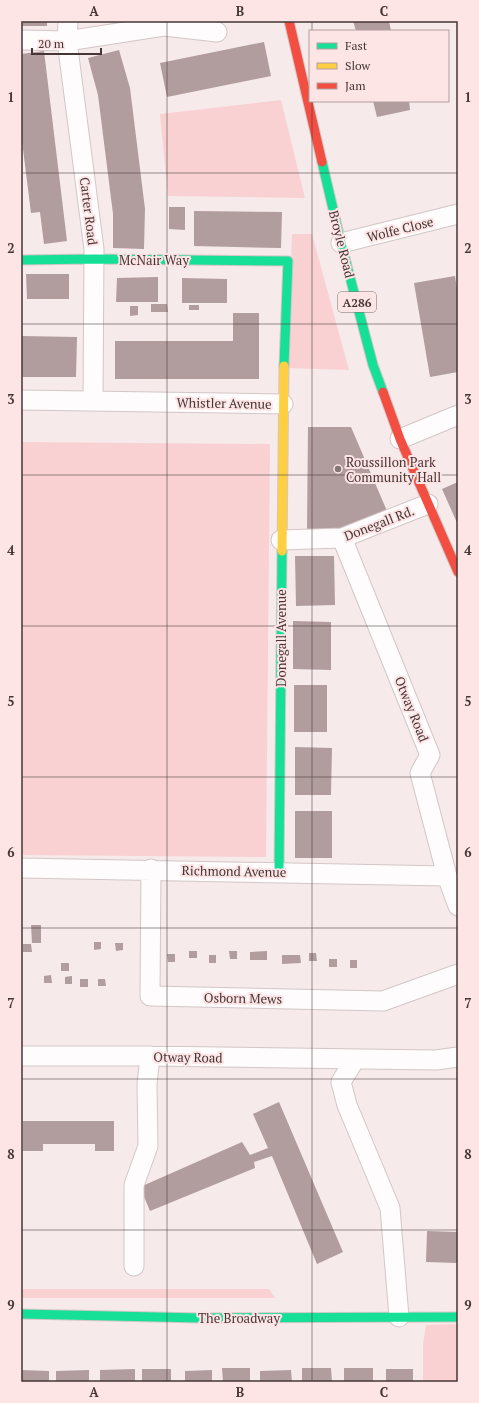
<svg xmlns="http://www.w3.org/2000/svg" width="479" height="1403" viewBox="0 0 479 1403" font-family="'PT Serif',serif">
<style>
.green{fill:#f9d1d3}
.building{fill:#b19c9e}
.lines{fill:none;stroke-linecap:round;stroke-linejoin:round}
.street-casing{stroke:#d3c6c6;stroke-width:21}
.fast-casing{stroke:#d3c6c6;stroke-width:11}
.slow-casing{stroke:#d3c6c6;stroke-width:11}
.jam-casing{stroke:#d3c6c6;stroke-width:11}
.street{stroke:#fefcfc;stroke-width:19}
.fast{stroke:#16e098;stroke-width:9}
.slow{stroke:#ffcf43;stroke-width:9}
.jam{stroke:#f24e42;stroke-width:9}
.grid{fill:none;stroke:#463636;stroke-width:1;stroke-opacity:0.55}
.poi-dot{fill:#847575;stroke:#fde4e5;stroke-width:1.5}
.labels{text-anchor:middle;dominant-baseline:central;stroke-width:4;stroke-linejoin:round;paint-order:stroke}
.shield{fill:#fde4e5;stroke:#7d6a6a;stroke-width:1}
.shield-label{font-size:12px;font-weight:bold;fill:#463636}
.street-label{font-size:13px;fill:#463636;stroke:#fde4e5}
.poi-label{font-size:13px;fill:#463636;stroke:#fde4e5;text-anchor:start}
.neatline{fill:none;stroke:#463636;stroke-width:1.5}
.grid-label{font-size:13px;text-anchor:middle;font-weight:bold;fill:#463636}
</style>
<rect width="100%" height="100%" fill="#f7eaea"/>
<path class="green" d="M281,100L305,198L168,196L160,114Z
M292,234H312L349,370L287,368Z
M21,442L270,444L266,857L21,855Z
M21,1289H269L275,1298H21Z
M458,1324V1382H423V1344L426,1325Z"/>
<path class="building" d="M21,21H47V26H21Z
M353,21H389L391,31H356Z
M264,42L271,76L167,97L160,63Z
M119,50L130,88L145,209L144,249L113,248V214L98,95L88,58Z
M44,51L67,241L44,244L40,212L31,213L21,133V54Z
M373,101H409L410,110L377,117Z
M169,207H185V230L169,229Z
M194,211L282,212L281,248L194,246Z
M26,274H69V299H27Z
M455,276L458,296V372L430,377L414,283Z
M158,277V302H116L117,278Z
M182,278L227,279V303H182Z
M151,304H167L168,312H151Z
M189,305H199V310H189Z
M130,306H138V315L130,316Z
M233,313H259V379H115V341H233Z
M21,336L77,337L76,377H21Z
M308,427H351L387,511L333,532H307Z
M458,482V525L442,489Z
M295,556H334L335,605L296,606Z
M293,621L331,622V670L293,669Z
M294,685H327V732H294Z
M295,747L332,748L331,795H295Z
M295,811H332V858H295Z
M31,925H41V943H32Z
M94,942H101V949L94,950Z
M115,943H123V950L116,951Z
M23,944H31L32,952H23Z
M189,951H197V958H189Z
M229,951H237V959H230Z
M267,951V960H250V952Z
M309,953H316L317,961H309Z
M167,954H175V962H168Z
M209,955H216V963H209Z
M282,955H300L301,963L282,964Z
M329,959H337V967H329Z
M350,960H357V968H350Z
M61,963H69V971H61Z
M51,975L52,983H44V976Z
M72,976V984H65V977Z
M80,979H88V987H80Z
M98,979H105L106,986H98Z
M279,1102L343,1252L317,1264L272,1156L254,1162L255,1168L150,1211L140,1187L242,1142L250,1155L268,1148L253,1114Z
M23,1121H114V1151H95V1144H43V1151H23Z
M427,1231L458,1232L457,1263L426,1262Z
M222,1368H250V1382H223Z
M302,1368H331L332,1382H302Z
M344,1368H373V1382H344Z
M135,1369V1382H100V1370Z
M142,1369H171V1382H142Z
M386,1369H413V1382H386Z
M21,1370L49,1371V1382H21Z
M89,1370V1382H56V1371Z
M212,1370V1382H185V1371Z
M291,1370L292,1382H260V1371Z"/>
<g class="lines">
<g class="street-casing">
<path id="street" d="M68,21L67,41L94,249L93,401
M21,40L67,41L164,26L217,32
M341,243L458,214
M21,400L283,404
M400,439L458,415
M342,538L430,755L420,773L447,876L458,906
M281,540L342,538L428,504
M21,868L447,876
M151,869L150,996L383,1001L458,974
M21,1056H150L436,1060L458,1057
M355,1059L341,1082L347,1105L390,1208L399,1317
M134,1266V1185L148,1146L147,1084L150,1056"/>
</g>
<g class="fast-casing">
<path id="fast" d="M322,162L341,243L373,365L383,392
M21,260L94,259L288,261L284,366
M279,873L282,551
M21,1314L201,1318L458,1317"/>
</g>
<g class="slow-casing">
<path id="slow" d="M282,551L284,366"/>
</g>
<g class="jam-casing">
<path id="jam" d="M289,21L322,162
M383,392L400,439L458,572"/>
</g>
<use href="#street" class="street"/>
<use href="#fast" class="fast"/>
<use href="#slow" class="slow"/>
<use href="#jam" class="jam"/>
</g>
<path class="grid" d="M167,21V1382M312,21V31M312,101V1382M21,173H458M21,324H458M21,475H458M21,626H458M21,777H458M21,928H458M21,1079H458M21,1230H458"/>
<circle class="poi-dot" cx="338" cy="469" r="4"/>
<g class="labels">
<rect class="shield" x="338" y="292" width="38" height="20" rx="3"/>
<g class="shield-label">
<text x="357" y="302">A286</text>
</g>
<g class="street-label">
<text transform="translate(89 211) rotate(83)">Carter Road</text>
<text transform="translate(400 229) rotate(-14)">Wolfe Close</text>
<text transform="translate(342 244) rotate(76)">Broyle Road</text>
<text x="154" y="260">McNair Way</text>
<text transform="translate(224 403) rotate(1)">Whistler Avenue</text>
<text transform="translate(379 523) rotate(-21)">Donegall Rd.</text>
<text transform="translate(281 638) rotate(-90)">Donegall Avenue</text>
<text transform="translate(412 709) rotate(68)">Otway Road</text>
<text transform="translate(234 871) rotate(1)">Richmond Avenue</text>
<text transform="translate(243 998) rotate(1)">Osborn Mews</text>
<text transform="translate(188 1057) rotate(1)">Otway Road</text>
<text x="239" y="1318">The Broadway</text>
</g>
<g class="poi-label">
<text x="346" y="462">Roussillon Park<tspan x="346" dy="15">Community Hall</tspan></text>
</g>
</g>
<rect width="479" height="1403" fill="none" stroke="#fde4e5" stroke-width="44"/>
<rect x="309" y="30" width="140" height="72" fill="#fde4e5" stroke="#b49e9f"/>
<rect x="317" y="43" width="20" height="6" fill="#16e098" stroke="#b49e9f"/>
<text x="345" y="50" font-size="12" fill="#463636">Fast</text>
<rect x="317" y="63" width="20" height="6" fill="#ffcf43" stroke="#b49e9f"/>
<text x="345" y="70" font-size="12" fill="#463636">Slow</text>
<rect x="317" y="83" width="20" height="6" fill="#f24e42" stroke="#b49e9f"/>
<text x="345" y="90" font-size="12" fill="#463636">Jam</text>
<path d="M32 48v6h69v-6" fill="none" stroke="#463636" stroke-width="2"/>
<text x="38" y="48" font-size="12" fill="#463636" stroke="#fde4e5" stroke-width="3" paint-order="stroke">20 m</text>
<rect x="22" y="22" width="435" height="1359" class="neatline"/>
<g class="grid-label">
<text x="94" y="16">A</text>
<text x="240" y="16">B</text>
<text x="384" y="16">C</text>
<text x="11" y="102">1</text>
<text x="468" y="102">1</text>
<text x="11" y="253">2</text>
<text x="468" y="253">2</text>
<text x="11" y="404">3</text>
<text x="468" y="404">3</text>
<text x="11" y="555">4</text>
<text x="468" y="555">4</text>
<text x="11" y="706">5</text>
<text x="468" y="706">5</text>
<text x="11" y="857">6</text>
<text x="468" y="857">6</text>
<text x="11" y="1008">7</text>
<text x="468" y="1008">7</text>
<text x="11" y="1159">8</text>
<text x="468" y="1159">8</text>
<text x="11" y="1310">9</text>
<text x="468" y="1310">9</text>
<text x="94" y="1397">A</text>
<text x="240" y="1397">B</text>
<text x="384" y="1397">C</text>
</g>
</svg>
